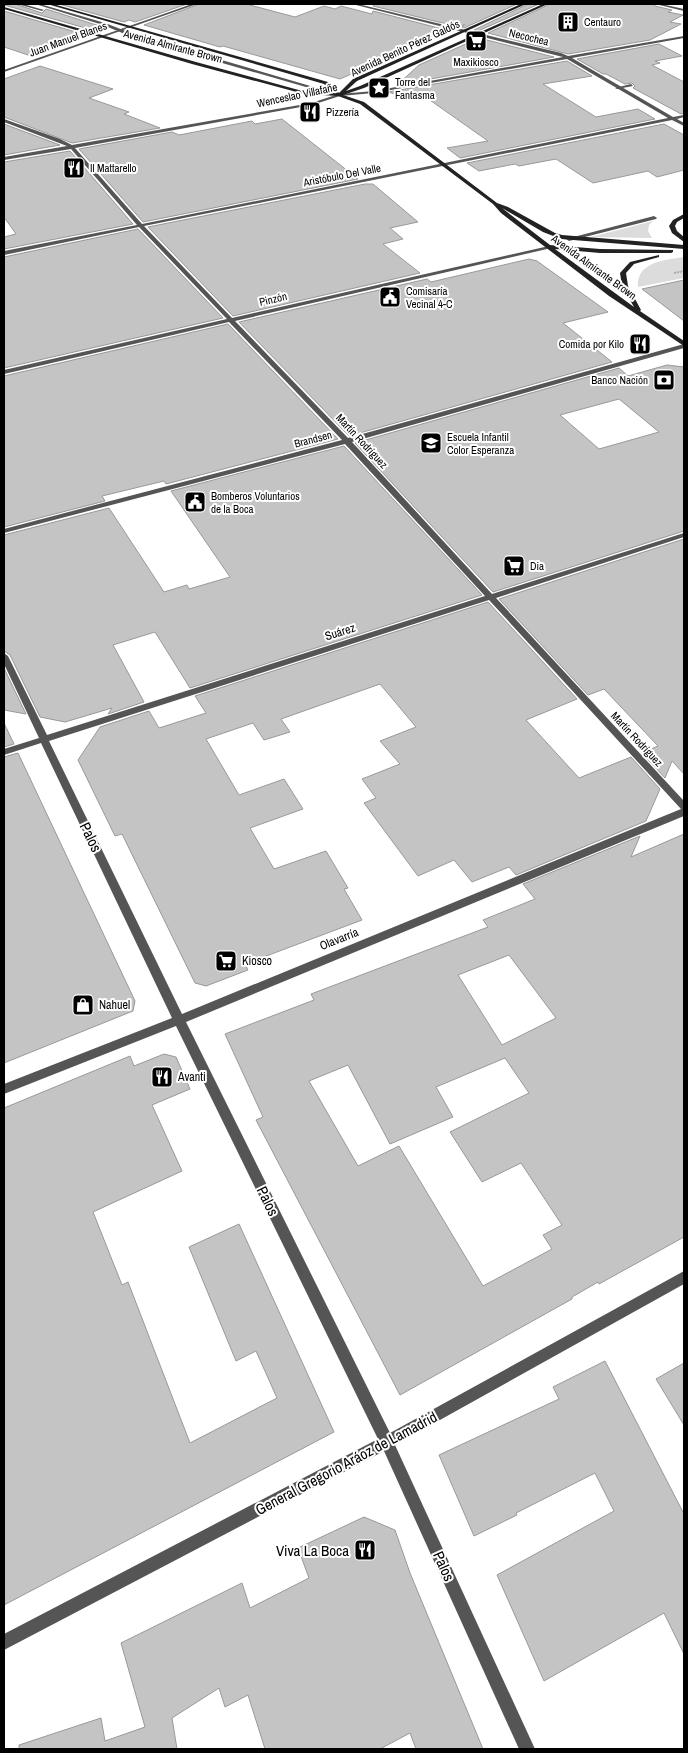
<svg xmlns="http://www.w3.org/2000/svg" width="688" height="1753" viewBox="0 0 688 1753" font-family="'Archivo Narrow',sans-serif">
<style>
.green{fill:#dcdcdc}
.building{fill:#c4c4c4;stroke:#999;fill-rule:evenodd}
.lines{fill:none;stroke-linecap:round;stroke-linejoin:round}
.path{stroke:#777;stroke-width:2;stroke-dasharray:0.5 1;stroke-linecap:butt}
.lane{fill:#555;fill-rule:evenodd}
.street{fill:#555;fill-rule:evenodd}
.secondary{fill:#222;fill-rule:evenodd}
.labels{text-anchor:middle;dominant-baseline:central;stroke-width:4;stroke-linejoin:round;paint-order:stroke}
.far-poi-label{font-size:11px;fill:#000;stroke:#fff;text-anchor:start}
.far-street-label{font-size:11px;fill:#000;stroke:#fff}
.street-label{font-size:12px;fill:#000;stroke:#fff}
.poi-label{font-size:12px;fill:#000;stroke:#fff;text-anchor:start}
.near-street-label{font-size:15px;fill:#000;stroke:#fff}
.near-poi-label{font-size:15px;fill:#000;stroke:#fff;text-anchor:end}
</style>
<rect width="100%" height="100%" fill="#fff"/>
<path class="green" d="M653,221L649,225L648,231L652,238L591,237Z
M684,257V278L638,287C636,262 665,260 684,257Z"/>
<path class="building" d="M4,4H15L42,13L46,9L106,28L96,31L4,5Z
M59,4H187L135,22L129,20L124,22Z
M199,4H246L295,17L324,6L335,9L341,6L372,14L373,11L450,31L340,79L223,46L220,47L144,25Z
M374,4H517L464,28L462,27L465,24L459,27L373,6Z
M528,4H539L478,31L474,30Z
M550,4H653L655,6L672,10L668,12L683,15L670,22L681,24L650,40L568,54L488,33Z
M4,11L86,35L28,55L4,47Z
M479,38L554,57L397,85L419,65Z
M659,44L682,56L655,61L660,63L652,65L684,82V113L681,114L633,88L635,86L632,83L625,84L606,74H603L577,59Z
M567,61L592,76L543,84L596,117L638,109L655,119L460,158L447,148L488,141L427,98L415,100L388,92Z
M40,66L113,89L89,98L129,112L124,114L160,128L72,143L4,117V79Z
M282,119L358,179L143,222L79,149L172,132L179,135L252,121L255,124Z
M4,124L60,145L4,155Z
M664,124L684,135V170L657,177L648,171L593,183L556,159L519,166L515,164L479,171L467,163Z
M70,151L133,224L4,249V237L16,234L4,217V162Z
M365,184H373L418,222L390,228L403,239L383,244L420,273L233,316L148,227Z
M138,229L223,318L4,368V257Z
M529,259L537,261L608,312L563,323L612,362L349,436L239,322L427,279L431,282Z
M684,280V321L642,289Z
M228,324L338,439L166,484L164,481L102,496L105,501L4,527V376Z
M667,365L684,367V531L493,592L355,443L619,368L628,376ZM619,399L659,432L599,449L560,415Z
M344,446L482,595L190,688L155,632L113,645L144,702L108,714L112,708L65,722L40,717L10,655L4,651V535L109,508L164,592L187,585L189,589L230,577L171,491Z
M684,539V774L672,761L665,778L642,753L658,746L604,689L588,695L499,599Z
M488,602L577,699L526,720L579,778L631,757L660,789L646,821L516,875L509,867L472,882L454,860L418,876L364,803L376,798L362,779L400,764L380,741L416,727L380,684L281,719L290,732L264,740L253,723L206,739L239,795L284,779L303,809L250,828L274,869L326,851L348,888L344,889L362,920L245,964L248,970L206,986L195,983L122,834L115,836L78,760L100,727L149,711L159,728L206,713L195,696Z
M4,668L26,714L4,710Z
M4,723L14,744L4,747Z
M18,753L135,1001L133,1011L4,1063V757Z
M684,834V1237L599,1284L598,1282L572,1297V1299L400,1395L256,1120L263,1117L225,1034L314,1000L311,994L488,927L483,920L535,899L523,884L640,836L631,857ZM509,955L556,1018L502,1045L458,975ZM505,1058L529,1093L450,1132L482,1182L521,1163L562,1225L543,1235L552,1249L483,1286L399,1146L358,1166L309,1081L348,1065L390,1144L453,1117L436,1087Z
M164,1054L176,1057L190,1089L152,1105L182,1171L93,1212L122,1285L128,1282L190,1443L277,1398L256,1351L236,1361L189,1247L239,1224L334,1432L4,1605V1108L130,1056L134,1066Z
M605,1361L684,1514V1654L664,1613L544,1681L497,1575L614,1511L595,1473L516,1513L517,1515L474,1536L439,1455L559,1399L553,1387Z
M684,1363V1425L656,1379Z
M364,1517L395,1530L410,1573L483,1749H416L410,1733L380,1749H265L248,1695L225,1707L219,1688L172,1718L177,1749H19V1745L101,1718L105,1741L145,1727L121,1643L242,1583L250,1608L309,1578L298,1548Z"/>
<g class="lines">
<path class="path" d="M674,273L684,271"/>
<path class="lane" d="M17,4H23L44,10L42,11Z
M35,4H40L105,23L136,35L341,95L337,96L132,37L103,25Z
M631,84L633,86L617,89L615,88Z"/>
<path class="street" d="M192,4H197L4,72V70Z
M352,4H358L561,53L568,56L684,36V38L572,58L673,117L684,115V117L677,119L684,123V126L672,120L144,226L232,318L549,246V248L547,249L235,321L348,438L684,344V348L352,442L492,594L684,533V537L496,598L684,801V816L186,1022L390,1433L684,1271V1284L395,1445L535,1749H519L384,1451L4,1650V1634L378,1439L176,1026L4,1094V1084L172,1018L41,743L4,755V749L39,738L4,664V653L8,656L47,735L485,596L345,444L4,533V529L342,440L229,322L4,374V370L227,319L139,227L4,255V251L137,225L71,149L4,160V157L67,146L4,122V119L60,139L72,145L311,103L339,94L374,91L563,57ZM567,59L668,118L142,224L75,148L312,105L340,96L374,93ZM489,600L681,809L182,1014L49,741Z
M655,4H661L684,9V11Z
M654,216L657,218L656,219L569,241L566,239Z"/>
<path class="secondary" d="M47,4H53L328,82L339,93L353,79L521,4H526L357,81L346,91L360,86L543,4H548L364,88L343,95L364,102L497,203L508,207L555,233L562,235L684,245V249L561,239L543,232L502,208L550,245L600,249L673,250V252L671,253H600L555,249L634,307L622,286L620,273L630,262L659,255V257L634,264L626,273L628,286L641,310L640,311L684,341V346L609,296L501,213L493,204L360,104L338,96L304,94L192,64L4,9V7L196,62L306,92L334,93L324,84Z
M684,214V218L677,222L675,226L677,231L684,237V242L672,233L669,226L673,220Z"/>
</g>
<defs>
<g id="building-square" transform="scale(1.125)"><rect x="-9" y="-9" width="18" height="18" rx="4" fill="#000" stroke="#fff"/><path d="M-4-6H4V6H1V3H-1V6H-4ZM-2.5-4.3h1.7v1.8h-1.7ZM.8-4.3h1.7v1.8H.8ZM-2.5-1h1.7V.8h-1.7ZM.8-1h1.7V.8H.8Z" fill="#fff"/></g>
<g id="supermarket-square" transform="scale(1.125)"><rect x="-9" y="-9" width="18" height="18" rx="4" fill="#000" stroke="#fff"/><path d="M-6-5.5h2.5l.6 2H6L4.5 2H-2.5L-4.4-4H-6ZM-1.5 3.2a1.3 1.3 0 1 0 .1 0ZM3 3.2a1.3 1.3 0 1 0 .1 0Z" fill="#fff"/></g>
<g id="sight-square" transform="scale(1.125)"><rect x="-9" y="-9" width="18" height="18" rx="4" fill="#000" stroke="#fff"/><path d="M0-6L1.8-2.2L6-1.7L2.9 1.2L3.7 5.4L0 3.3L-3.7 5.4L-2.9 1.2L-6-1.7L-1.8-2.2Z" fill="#fff"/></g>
<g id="restaurant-square" transform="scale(1.125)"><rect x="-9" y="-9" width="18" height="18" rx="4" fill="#000" stroke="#fff"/><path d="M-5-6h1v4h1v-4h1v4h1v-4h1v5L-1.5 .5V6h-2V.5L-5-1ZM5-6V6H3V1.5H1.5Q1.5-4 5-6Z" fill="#fff"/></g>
<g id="civic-square" transform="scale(1.125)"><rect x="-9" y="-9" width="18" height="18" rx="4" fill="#000" stroke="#fff"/><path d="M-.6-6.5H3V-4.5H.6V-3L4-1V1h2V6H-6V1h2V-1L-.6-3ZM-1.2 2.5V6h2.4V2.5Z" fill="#fff"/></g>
<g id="bank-square" transform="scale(1.125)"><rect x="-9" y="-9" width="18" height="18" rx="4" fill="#000" stroke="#fff"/><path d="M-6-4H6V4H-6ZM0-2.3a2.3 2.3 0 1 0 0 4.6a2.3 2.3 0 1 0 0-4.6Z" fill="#fff"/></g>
<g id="school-square" transform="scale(1.125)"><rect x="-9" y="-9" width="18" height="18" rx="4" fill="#000" stroke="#fff"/><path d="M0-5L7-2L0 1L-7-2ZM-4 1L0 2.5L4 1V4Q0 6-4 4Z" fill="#fff"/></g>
<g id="shop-square" transform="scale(1.125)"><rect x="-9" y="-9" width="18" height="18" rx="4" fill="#000" stroke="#fff"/><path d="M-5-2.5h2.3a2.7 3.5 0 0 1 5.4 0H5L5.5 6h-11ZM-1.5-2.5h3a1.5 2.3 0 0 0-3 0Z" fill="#fff"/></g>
</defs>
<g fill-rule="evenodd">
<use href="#building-square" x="568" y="22"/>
<use href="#supermarket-square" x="476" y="41"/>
<use href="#sight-square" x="379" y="88"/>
<use href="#restaurant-square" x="310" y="112"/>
<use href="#restaurant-square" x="74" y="168"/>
<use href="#civic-square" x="390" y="297"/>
<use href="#restaurant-square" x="640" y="344"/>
<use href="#bank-square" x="664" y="380"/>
<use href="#school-square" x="431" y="443"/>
<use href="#civic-square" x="195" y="502"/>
<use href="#supermarket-square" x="514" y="566"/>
<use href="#supermarket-square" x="226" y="961"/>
<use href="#shop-square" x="83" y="1005"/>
<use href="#restaurant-square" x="162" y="1077"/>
<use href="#restaurant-square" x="365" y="1550"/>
</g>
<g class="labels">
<g class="far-poi-label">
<text x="584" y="22">Centauro</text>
<text x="476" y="62" text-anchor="middle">Maxikiosco</text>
<text x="395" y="82">Torre del<tspan x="395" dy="13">Fantasma</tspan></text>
<text x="326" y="112">Pizzería</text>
<text x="90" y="168">Il Mattarello</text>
<text x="406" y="291">Comisaría<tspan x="406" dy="13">Vecinal 4-C</tspan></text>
<text x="624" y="344" text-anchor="end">Comida por Kilo</text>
<text x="648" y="380" text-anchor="end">Banco Nación</text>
<text x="447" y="437">Escuela Infantil<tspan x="447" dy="13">Color Esperanza</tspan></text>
<text x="211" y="496">Bomberos Voluntarios<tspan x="211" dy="13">de la Boca</tspan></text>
<text x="530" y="566">Dia</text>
</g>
<g class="far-street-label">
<text transform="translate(529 37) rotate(14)">Necochea</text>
<text transform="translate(68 39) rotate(-20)">Juan Manuel Blanes</text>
<text transform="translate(173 46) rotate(15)">Avenida Almirante Brown</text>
<text transform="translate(405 48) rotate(-25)">Avenida Benito Pérez Galdós</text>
<text transform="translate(297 95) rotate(-12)">Wenceslao Villafañe</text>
<text transform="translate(342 175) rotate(-11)">Aristóbulo Del Valle</text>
<text transform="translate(594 267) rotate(36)">Avenida Almirante Brown</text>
<text transform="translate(273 299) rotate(-13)">Pinzón</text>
<text transform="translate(313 439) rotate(-15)">Brandsen</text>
<text transform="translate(362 441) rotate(47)">Martín Rodríguez</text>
<text transform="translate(637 739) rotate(47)">Martín Rodríguez</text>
</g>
<g class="street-label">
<text transform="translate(340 632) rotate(-18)">Suárez</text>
<text transform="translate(339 939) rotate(-22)">Olavarría</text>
</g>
<g class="poi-label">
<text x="242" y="961">Kiosco</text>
<text x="99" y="1005">Nahuel</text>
<text x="178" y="1077">Avanti</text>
</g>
<g class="near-street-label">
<text transform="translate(91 837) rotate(64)">Palos</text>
<text transform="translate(268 1201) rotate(64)">Palos</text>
<text transform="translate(346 1463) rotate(-28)">General Gregorio Aráoz de Lamadrid</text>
<text transform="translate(444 1566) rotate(66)">Palos</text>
</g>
<g class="near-poi-label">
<text x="349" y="1550">Viva La Boca</text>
</g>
</g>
<rect width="688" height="1753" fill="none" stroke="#000000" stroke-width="10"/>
</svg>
